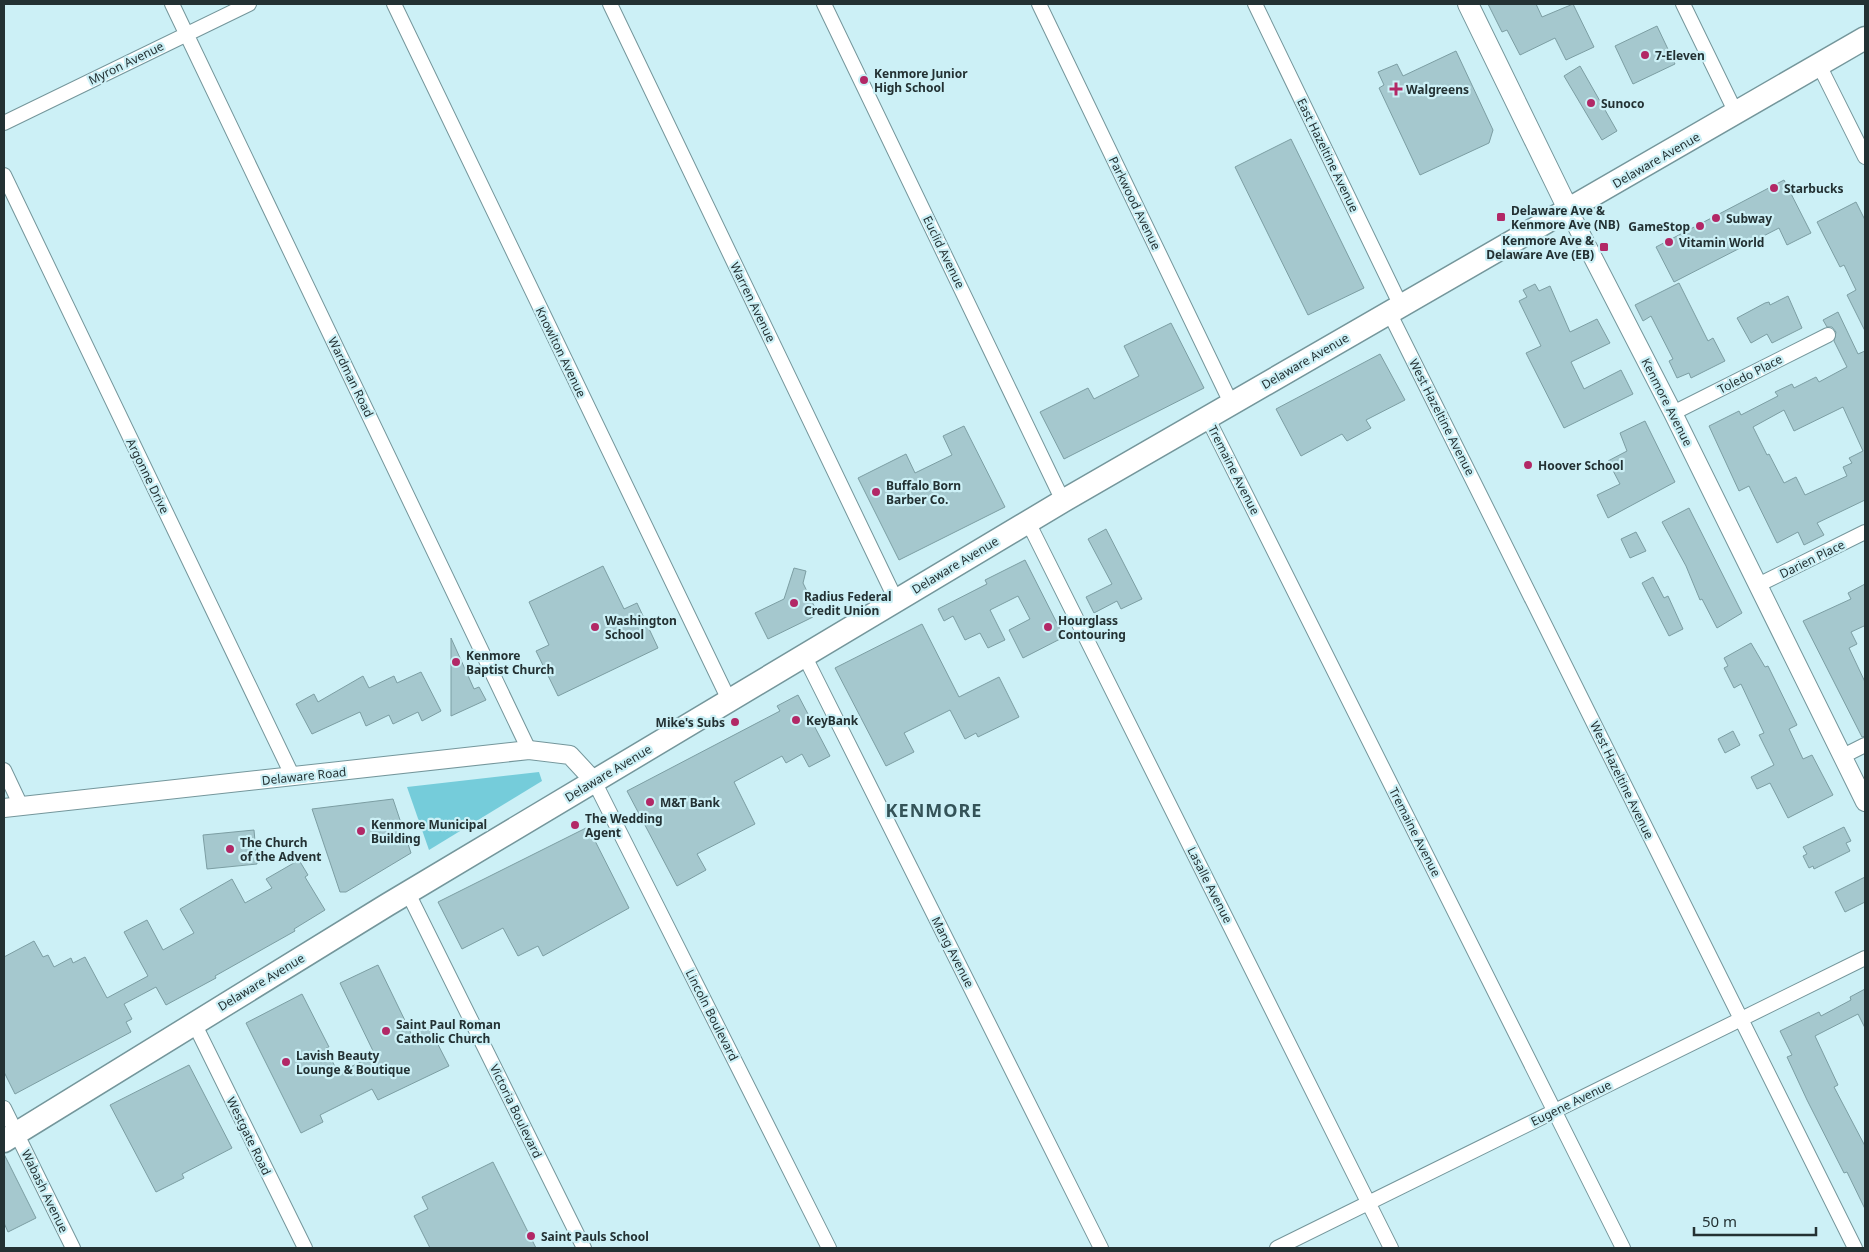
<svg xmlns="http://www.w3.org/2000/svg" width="1869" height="1252" viewBox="0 0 1869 1252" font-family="'Noto Sans',sans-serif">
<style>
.green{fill:#75ccda}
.building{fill:#a5c8ce;stroke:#7c9ea3;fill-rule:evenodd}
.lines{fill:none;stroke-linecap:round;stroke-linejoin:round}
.minor-casing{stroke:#74969b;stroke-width:16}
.tertiary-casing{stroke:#74969b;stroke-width:20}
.secondary-casing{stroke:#74969b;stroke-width:22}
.primary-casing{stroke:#74969b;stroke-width:25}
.minor{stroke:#fff;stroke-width:14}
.tertiary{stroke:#fff;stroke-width:18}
.secondary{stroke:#fff;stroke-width:20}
.primary{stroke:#fff;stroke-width:22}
.poi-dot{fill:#b22866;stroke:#ccf0f6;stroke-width:2}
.labels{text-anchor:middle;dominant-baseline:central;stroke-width:4.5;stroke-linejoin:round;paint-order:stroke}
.poi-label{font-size:12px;font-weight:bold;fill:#233133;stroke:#ccf0f6;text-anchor:start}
.street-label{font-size:12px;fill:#233133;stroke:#ccf0f6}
.district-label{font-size:18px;font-weight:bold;letter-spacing:1px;fill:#345358;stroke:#ccf0f6}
</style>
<rect width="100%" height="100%" fill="#ccf0f6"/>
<path class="green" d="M539,772L542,781L429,850L407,787Z"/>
<path class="building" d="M1488,4H1536L1542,17L1573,4L1594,47L1566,60L1555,38L1520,55L1507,30L1502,32Z
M1657,26L1675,64L1633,84L1615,46Z
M1456,51L1493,130L1489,143L1420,175L1379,88L1384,85L1378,72L1397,64L1403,76Z
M1580,66L1617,131L1602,140L1564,76Z
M1291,139L1364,288L1308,315L1235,167Z
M1784,180L1811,233L1787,245L1779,228L1674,282L1656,247Z
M1856,202L1865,220V331L1847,295L1856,290L1844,265L1840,267L1817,222Z
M1679,283L1708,341L1713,338L1725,361L1691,378L1689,373L1677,378L1669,361L1673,359L1651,316L1643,321L1635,305Z
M1535,284L1539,291L1550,286L1570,332L1597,319L1610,343L1571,362L1584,389L1621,370L1633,394L1564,428L1526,353L1541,346L1519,301L1527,297L1523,290Z
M1788,296L1802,328L1772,343L1767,334L1751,343L1737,318L1765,303L1769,302L1770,305Z
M1838,312L1858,354L1865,351V500L1817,523L1824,535L1804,545L1798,532L1777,543L1749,486L1739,491L1709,426L1739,411L1741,415L1778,396L1775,392L1792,384L1794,388L1816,377L1819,382L1847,367L1834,341L1836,332L1832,327H1827L1823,320ZM1843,407L1863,451L1849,458L1852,463L1843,467L1847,476L1805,495L1796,477L1784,483L1769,454L1767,455L1753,427L1784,410L1794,431Z
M1171,323L1204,388L1064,459L1040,412L1088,388L1094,399L1139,376L1124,346Z
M1380,354L1405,400L1366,420L1371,428L1347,441L1342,434L1301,456L1276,409Z
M1645,421L1675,482L1608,518L1597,495L1620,484L1608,461L1627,451L1620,433Z
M964,426L1005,507L899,560L858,478L906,454L915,473L952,455L943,436Z
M1689,508L1742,613L1717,628L1702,599L1700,600L1686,566L1662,522Z
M1106,529L1142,599L1121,609L1117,601L1094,613L1086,597L1112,584L1088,539Z
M1636,532L1646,551L1630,558L1621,539Z
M1025,560L1064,637L1023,658L1009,630L1030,619L1018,596L990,610L1005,640L988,648L980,633L965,640L953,616L944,621L938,609L987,584L985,580Z
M603,566L624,609L637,603L658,648L558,696L536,651L549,645L529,602Z
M794,568L806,571L803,583L815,608L809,611L813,617L768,639L755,613L784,599Z
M1653,577L1664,598L1668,596L1683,629L1669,636L1642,583Z
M1865,584V628L1864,626L1851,632L1857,644L1849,648L1865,682V736L1862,737L1803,621L1851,599L1848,593Z
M922,624L959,697L999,677L1019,717L978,737L976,733L965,739L950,710L904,733L914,752L886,766L835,668Z
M451,638L474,689L479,687L486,700L451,716Z
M1751,643L1765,667L1768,666L1797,725L1789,729L1803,759L1812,755L1833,795L1788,818L1770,783L1757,789L1751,777L1774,765L1759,735L1764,733L1741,684L1734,688L1724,668L1728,666L1724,658Z
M421,672L441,711L422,721L418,712L393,724L389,715L366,726L360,712L312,734L296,704L314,694L318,702L363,676L369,688L394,676L397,683Z
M798,695L830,756L809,767L802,754L786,763L782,756L734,782L755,824L697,854L706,870L677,886L627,791L780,711L777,706Z
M1733,731L1740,745L1725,753L1718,739Z
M393,799L411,853L346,892H340L312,809Z
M588,827L629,908L543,956L538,946L518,956L503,928L462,949L438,902Z
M1844,827L1851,841L1846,843L1850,851L1814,869L1813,866L1809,868L1803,856L1807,854L1803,847Z
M254,830L257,864L207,869L203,835Z
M299,860L308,875L305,877L325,910L294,929L295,931L215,976L216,978L166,1005L156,987L124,1004L132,1019L126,1022L131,1032L15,1094L4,1072V957L34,941L43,957L48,955L54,967L71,958L73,963L85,957L107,998L148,976L124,932L147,920L163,950L194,933L180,909L232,879L245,903L272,888L266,879Z
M1865,877V902L1845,912L1835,892Z
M378,965L412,1035L429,1027L449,1066L378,1100L372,1089L320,1115L323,1122L301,1133L246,1023L302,994L329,1047L326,1048L338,1073L375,1055L340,983Z
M1865,989V1028L1858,1014L1815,1036L1838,1085L1834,1087L1865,1146V1209L1847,1172L1844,1173L1807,1100L1787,1057L1792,1055L1780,1031L1819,1012L1821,1016L1851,1000L1850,997Z
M189,1065L232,1148L182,1174L184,1178L156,1192L110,1105Z
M4,1154L36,1218L8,1232L4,1223Z
M493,1162L536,1248H430L414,1216L428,1209L422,1197Z"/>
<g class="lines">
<g class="minor-casing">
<path id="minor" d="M172,4L529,750
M394,4L729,700
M610,4L896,600
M824,4L1063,501
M1039,4L1231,403
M1255,4L1401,306
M1683,4L1736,113
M1819,65L1865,157
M4,123L249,4
M4,175L293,777
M1389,312L1855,1248
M1673,413L1828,335
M1207,417L1623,1248
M1028,522L1391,1248
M1758,585L1865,532
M804,655L1101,1248
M1843,756L1865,745
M4,770L21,806
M594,781L829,1248
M408,893L584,1248
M194,1023L305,1248
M4,1108L73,1248
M1277,1248L1865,958"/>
</g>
<g class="tertiary-casing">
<path id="tertiary" d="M1569,211L1673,413L1865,802
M4,808L529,750L570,755L594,781"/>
</g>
<g class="secondary-casing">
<path id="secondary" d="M1468,4L1569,211"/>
</g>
<g class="primary-casing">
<path id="primary" d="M4,1141L387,905L1063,501L1865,38"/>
</g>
<use href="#minor" class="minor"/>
<use href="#tertiary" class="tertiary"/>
<use href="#secondary" class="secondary"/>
<use href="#primary" class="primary"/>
</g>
<g class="poi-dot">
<circle cx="1645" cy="55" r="5"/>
<circle cx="864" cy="80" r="5"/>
<path d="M1393.5 81.5h5v5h5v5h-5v5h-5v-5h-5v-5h5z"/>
<circle cx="1591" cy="103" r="5"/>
<circle cx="1774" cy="188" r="5"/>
<rect x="1496" y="212" width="10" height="10" rx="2.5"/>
<circle cx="1716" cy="218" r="5"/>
<circle cx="1700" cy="226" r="5"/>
<circle cx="1669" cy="242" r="5"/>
<rect x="1599" y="242" width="10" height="10" rx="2.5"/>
<circle cx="1528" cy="465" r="5"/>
<circle cx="876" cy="492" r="5"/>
<circle cx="794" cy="603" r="5"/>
<circle cx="595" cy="627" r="5"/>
<circle cx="1048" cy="627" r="5"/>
<circle cx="456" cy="662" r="5"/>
<circle cx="796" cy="720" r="5"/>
<circle cx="735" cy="722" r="5"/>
<circle cx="650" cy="802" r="5"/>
<circle cx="575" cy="825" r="5"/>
<circle cx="361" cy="831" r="5"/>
<circle cx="230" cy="849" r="5"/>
<circle cx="386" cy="1031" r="5"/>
<circle cx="286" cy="1062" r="5"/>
<circle cx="531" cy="1236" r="5"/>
</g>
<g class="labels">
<g class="poi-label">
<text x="1655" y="55">7-Eleven</text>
<text x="874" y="73">Kenmore Junior<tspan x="874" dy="14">High School</tspan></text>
<text x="1406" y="89">Walgreens</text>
<text x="1601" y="103">Sunoco</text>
<text x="1784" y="188">Starbucks</text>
<text x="1511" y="210">Delaware Ave &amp;<tspan x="1511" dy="14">Kenmore Ave (NB)</tspan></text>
<text x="1726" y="218">Subway</text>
<text x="1690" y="226" text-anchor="end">GameStop</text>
<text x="1594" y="240" text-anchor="end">Kenmore Ave &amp;<tspan x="1594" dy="14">Delaware Ave (EB)</tspan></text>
<text x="1679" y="242">Vitamin World</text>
<text x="1538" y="465">Hoover School</text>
<text x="886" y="485">Buffalo Born<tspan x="886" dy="14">Barber Co.</tspan></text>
<text x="804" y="596">Radius Federal<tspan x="804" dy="14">Credit Union</tspan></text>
<text x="605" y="620">Washington<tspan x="605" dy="14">School</tspan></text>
<text x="1058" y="620">Hourglass<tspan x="1058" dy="14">Contouring</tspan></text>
<text x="466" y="655">Kenmore<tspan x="466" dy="14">Baptist Church</tspan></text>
<text x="806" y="720">KeyBank</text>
<text x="725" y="722" text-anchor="end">Mike's Subs</text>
<text x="660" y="802">M&amp;T Bank</text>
<text x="585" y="818">The Wedding<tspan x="585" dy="14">Agent</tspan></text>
<text x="371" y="824">Kenmore Municipal<tspan x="371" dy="14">Building</tspan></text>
<text x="240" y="842">The Church<tspan x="240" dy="14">of the Advent</tspan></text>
<text x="396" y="1024">Saint Paul Roman<tspan x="396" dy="14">Catholic Church</tspan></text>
<text x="296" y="1055">Lavish Beauty<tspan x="296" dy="14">Lounge &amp; Boutique</tspan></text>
<text x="541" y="1236">Saint Pauls School</text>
</g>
<g class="street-label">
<text transform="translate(126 63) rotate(-26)">Myron Avenue</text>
<text transform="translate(1328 155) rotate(64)">East Hazeltine Avenue</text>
<text transform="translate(1656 160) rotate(-30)">Delaware Avenue</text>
<text transform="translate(1135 203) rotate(64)">Parkwood Avenue</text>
<text transform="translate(944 252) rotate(64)">Euclid Avenue</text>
<text transform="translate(753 302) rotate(64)">Warren Avenue</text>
<text transform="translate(561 352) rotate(64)">Knowlton Avenue</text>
<text transform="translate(1305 361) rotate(-30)">Delaware Avenue</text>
<text transform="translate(1750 374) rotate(-27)">Toledo Place</text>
<text transform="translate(351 377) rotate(64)">Wardman Road</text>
<text transform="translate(1667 402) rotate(63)">Kenmore Avenue</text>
<text transform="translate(1442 417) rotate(63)">West Hazeltine Avenue</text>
<text transform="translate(1234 470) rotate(63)">Tremaine Avenue</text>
<text transform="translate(148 476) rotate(64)">Argonne Drive</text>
<text transform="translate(1812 559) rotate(-26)">Darien Place</text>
<text transform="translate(955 565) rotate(-31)">Delaware Avenue</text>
<text transform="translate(608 773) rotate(-31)">Delaware Avenue</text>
<text transform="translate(304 776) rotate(-6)">Delaware Road</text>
<text transform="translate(1622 780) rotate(64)">West Hazeltine Avenue</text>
<text transform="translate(1415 832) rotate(63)">Tremaine Avenue</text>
<text transform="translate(1210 885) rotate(63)">Lasalle Avenue</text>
<text transform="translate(953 952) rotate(63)">Mang Avenue</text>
<text transform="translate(261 982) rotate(-31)">Delaware Avenue</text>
<text transform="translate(712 1015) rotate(63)">Lincoln Boulevard</text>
<text transform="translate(1571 1103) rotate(-26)">Eugene Avenue</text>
<text transform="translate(516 1111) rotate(64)">Victoria Boulevard</text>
<text transform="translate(249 1136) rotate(64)">Westgate Road</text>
<text transform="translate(45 1191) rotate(64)">Wabash Avenue</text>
</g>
<g class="district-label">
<text x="934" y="810">KENMORE</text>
</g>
</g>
<rect width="1869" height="1252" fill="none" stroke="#233133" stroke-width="10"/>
<path d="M1694 1227v8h122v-8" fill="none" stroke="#233133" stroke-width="2.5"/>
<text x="1702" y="1227" font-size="15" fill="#233133" stroke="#ccf0f6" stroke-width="4" paint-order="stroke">50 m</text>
</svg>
